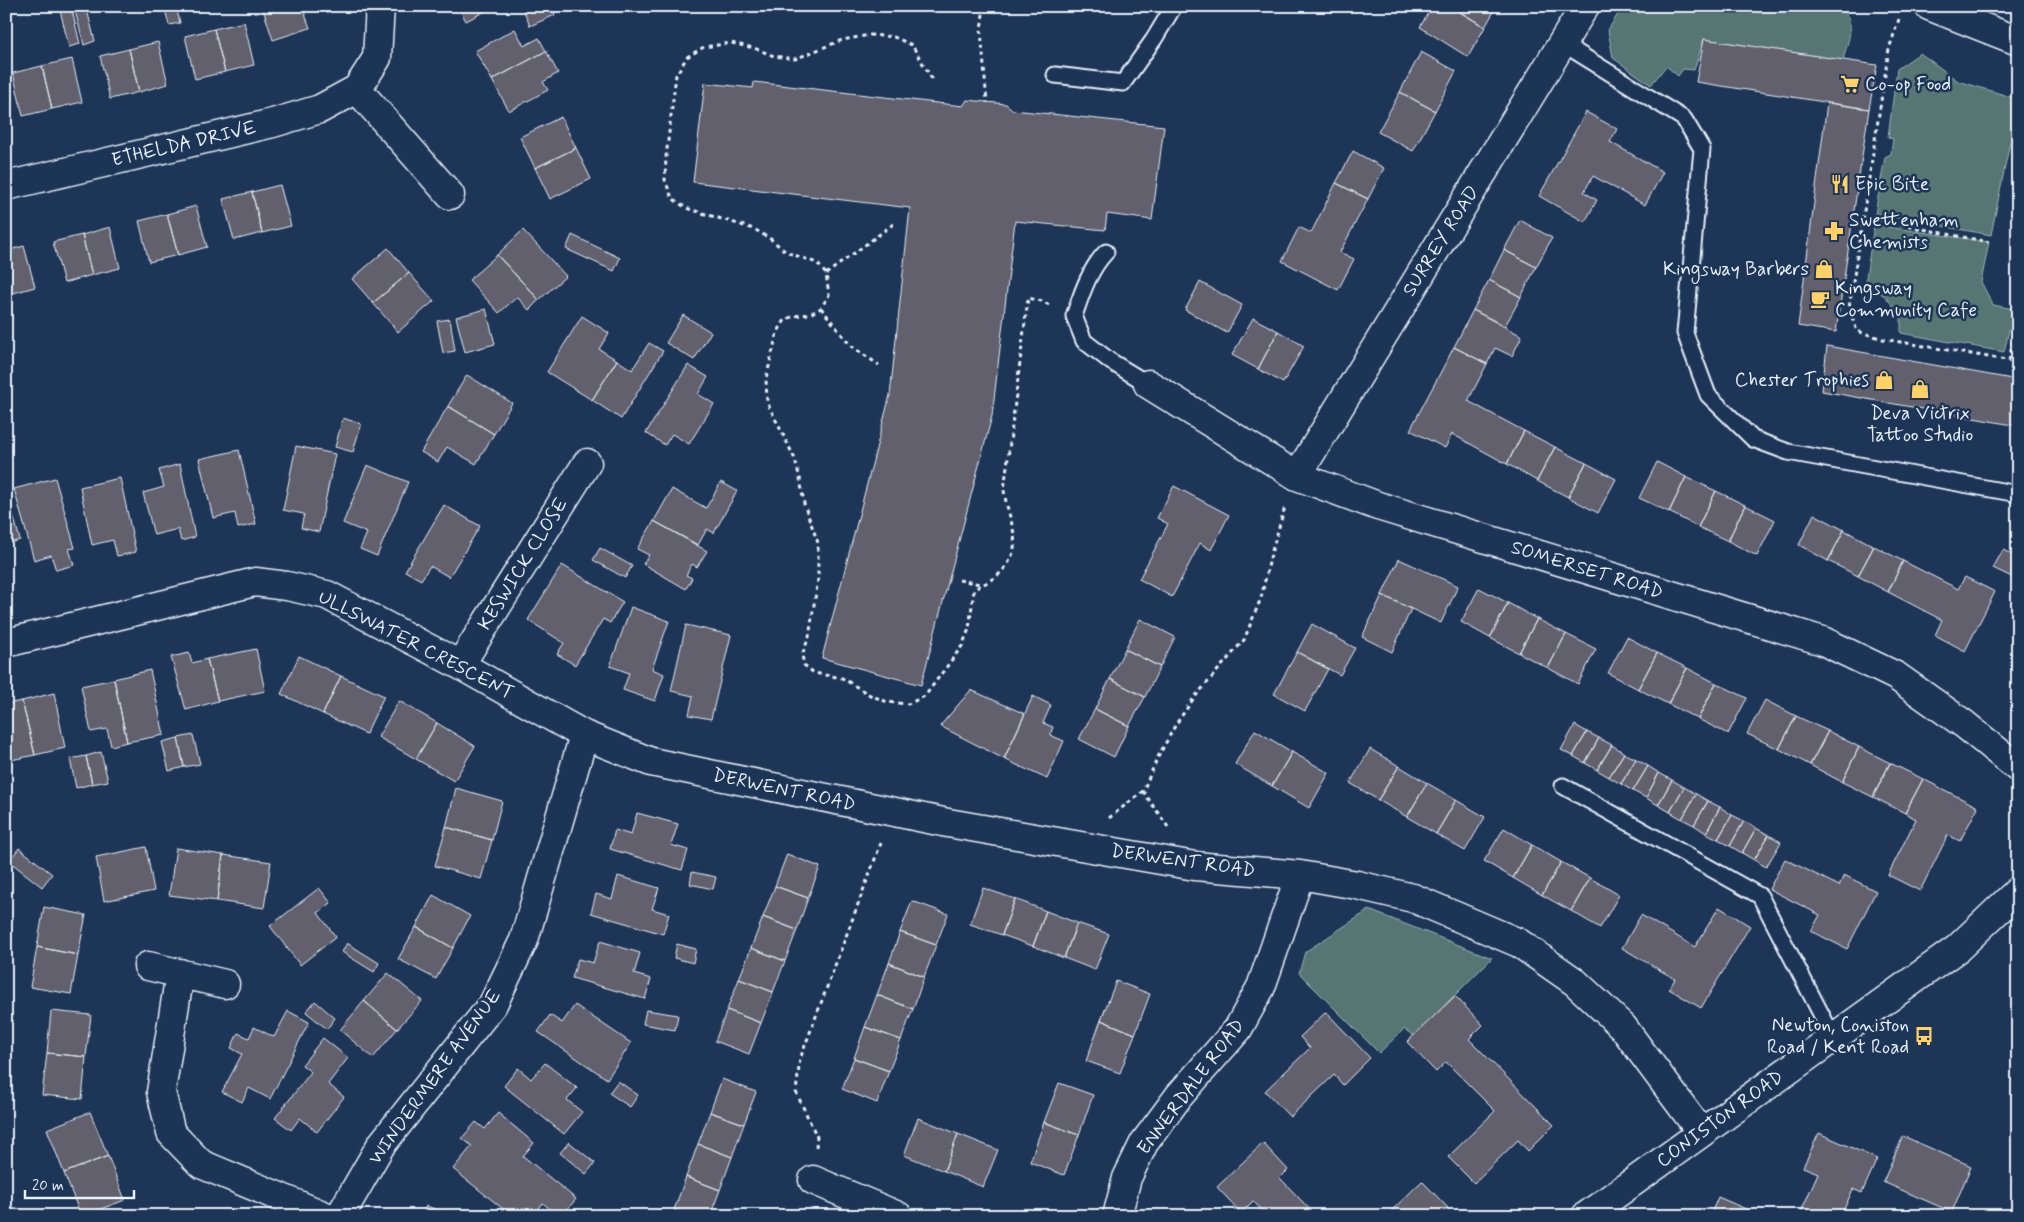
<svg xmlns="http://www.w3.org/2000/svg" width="2024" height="1222" viewBox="0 0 2024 1222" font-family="Mynerve,sans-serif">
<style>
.green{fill:#577573;stroke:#a0b3b6}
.building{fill:#62616d;stroke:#e8f1f8}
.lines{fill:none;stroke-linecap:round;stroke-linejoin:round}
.lane-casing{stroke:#e8f1f8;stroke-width:19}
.street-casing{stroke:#e8f1f8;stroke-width:31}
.secondary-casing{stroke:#e8f1f8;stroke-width:31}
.path{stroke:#e8f1f8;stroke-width:3;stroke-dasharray:4 4;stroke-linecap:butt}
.lane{stroke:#1d3557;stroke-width:15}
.street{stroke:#1d3557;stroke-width:28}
.secondary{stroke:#1d3557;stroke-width:28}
.labels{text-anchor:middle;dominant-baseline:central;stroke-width:5;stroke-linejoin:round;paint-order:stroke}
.poi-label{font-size:19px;fill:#e8f1f8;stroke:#1d3557;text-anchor:start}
.street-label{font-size:19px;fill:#e8f1f8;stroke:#1d3557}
</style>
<rect width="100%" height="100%" fill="#1d3557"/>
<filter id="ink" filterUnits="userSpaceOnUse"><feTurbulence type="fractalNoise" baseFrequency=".02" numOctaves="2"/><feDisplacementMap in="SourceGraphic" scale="10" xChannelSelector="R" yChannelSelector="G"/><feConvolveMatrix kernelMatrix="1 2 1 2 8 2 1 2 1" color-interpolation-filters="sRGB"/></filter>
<g filter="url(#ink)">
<path class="green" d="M1623,6H1837C1859,19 1848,39 1843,60L1704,39L1694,70L1683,69L1678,76L1666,66L1651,85L1613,58L1608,30Z
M1920,53L1958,81L2018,99V139L2010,142L1991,235L1875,214L1885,157L1891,154L1893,139L1888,137L1897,69Z
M1874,225L1989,242L1981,282L1993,305L2014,309L2004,352L1901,333V316L1885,296L1865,284Z
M1369,910L1492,958L1414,1036L1404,1029L1379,1053L1299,973L1305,952Z"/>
<path class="building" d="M59,6H71L80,44L69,47Z
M86,6L95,41L84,45L74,7Z
M164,6H176L180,23L169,25Z
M262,6H302L310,28L273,40Z
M458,6H495L466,21Z
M529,6H551L555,15L530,26L523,9Z
M1432,6H1449L1485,27L1468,57L1420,27Z
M1451,6H1497L1485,27Z
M244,22L254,65L225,72L214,29Z
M214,29L225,72L195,79L185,36Z
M515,29L524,46L539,38L546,51L492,80L475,51Z
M1704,39L1877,65L1869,109L1696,82Z
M158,42L168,84L139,92L129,49Z
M129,49L139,92L110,99L100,56Z
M546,51L558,73L543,82L548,90L509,111L492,80Z
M1421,52L1456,71L1435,111L1400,92Z
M72,59L82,102L52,109L42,66Z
M42,66L52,109L23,116L13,73Z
M754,82L963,106L967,100L1006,104L1013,110L1164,126L1152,220L1107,214L1105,230L1015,221L992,416L921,685L822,658L890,395L910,208L693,182L705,83L753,88Z
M1400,92L1435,111L1413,151L1378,132Z
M1827,103L1869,109L1836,332L1798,326Z
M1586,112L1617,129L1610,142L1663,172L1645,205L1593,176L1584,192L1597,200L1585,222L1539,196Z
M561,117L576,148L535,168L520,137Z
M576,148L591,179L550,199L535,168Z
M1353,151L1384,168L1368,199L1336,183Z
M1336,183L1368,199L1340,252L1354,259L1338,290L1282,261L1299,227L1311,233Z
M280,185L291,226L262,233L252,192Z
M252,192L262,233L234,240L223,199Z
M196,206L207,247L178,255L167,214Z
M167,214L178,255L149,262L139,221Z
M1520,220L1552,238L1536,267L1504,250Z
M110,227L120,268L92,275L82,235Z
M523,230L566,276L539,300L497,255Z
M82,235L92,275L64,283L53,242Z
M572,235L620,258L614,271L566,249Z
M24,246L35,287L6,295V251Z
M388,248L409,273L373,303L352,279Z
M1504,250L1536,267L1521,297L1489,280Z
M497,255L539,300L529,310L517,297L499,313L469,280Z
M409,273L434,301L398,332L373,303Z
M1489,280L1521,297L1505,326L1473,310Z
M1200,282L1242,305L1227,333L1185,310Z
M486,309L495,344L465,352L456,317Z
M1473,310L1522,336L1512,356L1495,348L1487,364L1454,347Z
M683,315L711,332L694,360L666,343Z
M582,316L609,333L599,349L617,360L592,400L547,372Z
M1253,318L1278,331L1258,369L1232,355Z
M450,319L455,351L443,353L437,321Z
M1278,331L1304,346L1283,383L1258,369Z
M649,343L663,351L621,419L592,400L617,360L632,370Z
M1827,346L2018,380V426L1822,391Z
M1454,347L1487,364L1468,401L1524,431L1507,464L1452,434L1445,448L1410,430Z
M688,365L708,377L698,394L714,404L689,444L672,434L665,445L646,433Z
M467,375L512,403L494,434L448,406Z
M448,406L494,434L476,464L447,447L438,462L421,452Z
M343,418L361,424L353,452L335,447Z
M1524,431L1555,447L1537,481L1507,464Z
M296,446L335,454L319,532L301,528L304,514L283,510Z
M1555,447L1586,463L1568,497L1537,481Z
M239,450L256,524L238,528L235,513L213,518L199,459Z
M1657,462L1686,477L1669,512L1639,498Z
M1586,463L1616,479L1598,513L1568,497Z
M180,464L195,537L181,541L178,529L154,535L143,493L164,487L159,470Z
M367,465L408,482L377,556L360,549L367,533L343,523Z
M1686,477L1716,491L1698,527L1669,512Z
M55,478L75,548L69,549L74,565L56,570L51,555L34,560L14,489Z
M120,478L136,552L117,556L113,540L92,545L80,487Z
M721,482L737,491L714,533L707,529L698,545L654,521L672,489L706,508Z
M1174,486L1229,515L1211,550L1200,543L1172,597L1139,579L1168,524L1157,518Z
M1716,491L1745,505L1728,541L1698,527Z
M444,505L480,526L449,577L430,566L421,580L405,571Z
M1745,505L1775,520L1757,556L1728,541Z
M12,511L20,540L6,544V513Z
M1814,514L1844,530L1828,561L1799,545Z
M654,521L707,551L697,567L692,564L686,575L692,578L686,589L643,564L649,555L637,549Z
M1844,530L1874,546L1858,576L1828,561Z
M1874,546L1903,561L1888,592L1858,576Z
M600,548L632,566L625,578L593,560Z
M2003,550L2015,556L2018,550V580L1993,568Z
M1399,559L1458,586L1441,623L1382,595Z
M1903,561L1958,589L1965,577L1995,592L1965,651L1935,635L1942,620L1888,592Z
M562,565L623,602L610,623L603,619L575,665L557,654L564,643L528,620Z
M1479,588L1508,603L1490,638L1461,622Z
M1382,595L1411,609L1392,652L1362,637Z
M1508,603L1537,619L1519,653L1490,638Z
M631,607L669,621L652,669L664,674L655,701L623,690L629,673L610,666Z
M1140,619L1175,637L1160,667L1125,649Z
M1537,619L1566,634L1548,668L1519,653Z
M1312,624L1355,648L1340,675L1297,652Z
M686,625L731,635L711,719L689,715L693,696L671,691Z
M1566,634L1596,649L1578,684L1548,668Z
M1627,637L1657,653L1638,689L1608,673Z
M256,649L265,691L218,701L207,659Z
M1125,649L1160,667L1145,697L1110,679Z
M1297,652L1328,669L1305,711L1274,694Z
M189,653L192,663L207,659L218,701L186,710L171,657Z
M1657,653L1687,668L1668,704L1638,689Z
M299,656L341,676L323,714L281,694Z
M1687,668L1716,683L1698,719L1668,704Z
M150,670L164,735L127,742L114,679Z
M341,676L384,696L366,734L323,714Z
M114,679L127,742L111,746L107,729L91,732L81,686Z
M1110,679L1145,697L1129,726L1095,709Z
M1716,683L1747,698L1728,734L1698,719Z
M971,690L1025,714L1004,759L940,726Z
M54,693L65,748L35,755L22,701Z
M1033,696L1051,705L1043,723L1053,727L1050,735L1064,741L1047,779L1004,759Z
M1765,700L1796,716L1779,749L1747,734Z
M22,701L35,755L6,761V704Z
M399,701L437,723L416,759L378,737Z
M1095,709L1129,726L1114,757L1079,739Z
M1796,716L1828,731L1810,765L1779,749Z
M437,723L475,746L454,781L416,759Z
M1575,725L1587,732L1573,756L1561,750Z
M1255,730L1292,752L1272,786L1235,764Z
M1828,731L1859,747L1842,782L1810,765Z
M1587,732L1599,738L1585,763L1573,756Z
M193,735L200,764L184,767L178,738Z
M178,738L184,767L169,771L162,742Z
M1599,738L1612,745L1597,770L1585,763Z
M1612,745L1624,753L1609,777L1597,770Z
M1859,747L1890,763L1873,797L1842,782Z
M1370,749L1399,766L1378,800L1350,783Z
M101,752L108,781L92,784L86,756Z
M1292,752L1329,773L1309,808L1272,786Z
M1624,753L1636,759L1621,784L1609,777Z
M86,756L92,784L76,788L70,759Z
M1636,759L1648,766L1633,791L1621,784Z
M1890,763L1923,779L1905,813L1873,797Z
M1399,766L1427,783L1407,817L1378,800Z
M1648,766L1659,773L1646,798L1633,791Z
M1659,773L1672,780L1658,805L1646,798Z
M1923,779L1978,807L1960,841L1948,835L1920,891L1888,875L1916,819L1905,813Z
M1672,780L1684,787L1670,812L1658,805Z
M1427,783L1456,800L1436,834L1407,817Z
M1684,787L1696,794L1682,819L1670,812Z
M456,788L502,801L492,840L446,827Z
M1696,794L1708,801L1694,825L1682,819Z
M1456,800L1485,817L1465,851L1436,834Z
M1708,801L1720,807L1706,833L1694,825Z
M1720,807L1732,815L1718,839L1706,833Z
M637,813L678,824L671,845L688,850L682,870L610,849L615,830L631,835Z
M1732,815L1744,821L1730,846L1718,839Z
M1744,821L1756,828L1742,853L1730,846Z
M446,827L492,840L481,879L435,866Z
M1504,828L1532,845L1513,878L1484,861Z
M1756,828L1769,835L1754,860L1742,853Z
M1769,835L1781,842L1766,867L1754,860Z
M1532,845L1561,862L1542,895L1513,878Z
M146,847L154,891L104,901L96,857Z
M19,848L52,874L42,887L9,861Z
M176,848L223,855L217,901L169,895Z
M787,854L820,867L808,898L775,886Z
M223,855L271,862L264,908L217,901Z
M1785,859L1839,886L1844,875L1876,891L1847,949L1811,931L1820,915L1769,889Z
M1561,862L1590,878L1571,911L1542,895Z
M692,872L716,877L713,889L690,884Z
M618,876L659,888L652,909L669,914L663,934L591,913L596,894L612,899Z
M1590,878L1619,895L1600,928L1571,911Z
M775,886L808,898L797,930L763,917Z
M319,888L331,903L318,913L336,937L300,965L270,926Z
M983,888L1015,899L1002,935L970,924Z
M433,895L470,916L453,948L416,927Z
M1015,899L1046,911L1033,946L1002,935Z
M912,901L948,914L936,945L900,932Z
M44,907L86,915L78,955L37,947Z
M1719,907L1750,926L1701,1008L1669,989L1675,979L1622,948L1641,915L1695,947Z
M1046,911L1077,923L1064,958L1033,946Z
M763,917L797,930L785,961L751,948Z
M1077,923L1109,934L1095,970L1064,958Z
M416,927L453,948L436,979L398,959Z
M900,932L936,945L924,977L889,963Z
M600,941L640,953L634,974L651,979L645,999L572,978L578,959L593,963Z
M347,943L379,963L374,972L342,952Z
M677,944L696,949L693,963L674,958Z
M37,947L78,955L71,994L30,987Z
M751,948L785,961L773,992L739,979Z
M889,963L924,977L913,1009L877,995Z
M388,973L422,1001L397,1029L364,1001Z
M739,979L773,992L761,1023L727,1010Z
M1116,981L1150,994L1135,1034L1101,1020Z
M877,995L913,1009L901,1040L865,1027Z
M1455,996L1483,1025L1469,1039L1554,1125L1528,1151L1518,1140L1474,1183L1448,1157L1495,1111L1446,1062L1436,1072L1407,1042Z
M315,1001L335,1018L327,1029L306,1012Z
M364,1001L397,1029L373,1058L340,1030Z
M575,1005L631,1043L607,1079L538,1032L550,1015L562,1023Z
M646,1010L678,1015L675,1030L643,1024Z
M727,1010L761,1023L749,1054L715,1041Z
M51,1011L91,1015L86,1057L47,1053Z
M288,1011L309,1022L270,1099L249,1088L242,1102L222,1092L242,1054L231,1048L238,1033L249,1038L254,1027L274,1037Z
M1326,1012L1370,1058L1343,1085L1334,1075L1290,1117L1265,1091L1310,1048L1300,1037Z
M1101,1020L1135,1034L1120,1073L1086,1061Z
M865,1027L901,1040L889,1071L854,1058Z
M323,1038L348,1058L328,1084L344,1097L317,1132L300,1118L291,1130L275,1118L311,1072L302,1065Z
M47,1053L86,1057L82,1099L42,1095Z
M854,1058L889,1071L877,1103L842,1089Z
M545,1063L577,1088L567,1100L582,1112L564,1134L504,1086L518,1068L531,1079Z
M722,1079L756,1092L744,1124L710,1112Z
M618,1081L638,1095L630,1107L609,1093Z
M1059,1083L1093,1095L1079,1135L1044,1122Z
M90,1112L108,1156L64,1173L47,1129Z
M710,1112L744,1124L732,1157L698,1144Z
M498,1113L534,1143L523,1156L576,1199L562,1216H558L543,1203L533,1216H512L453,1169L472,1146L462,1138L476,1122L485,1129Z
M918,1118L958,1134L944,1171L904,1155Z
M1044,1122L1079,1135L1064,1175L1030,1162Z
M1819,1133L1877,1159L1862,1193L1853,1189L1841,1216H1799L1818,1173L1803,1167Z
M958,1134L998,1150L983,1187L944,1171Z
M1903,1136L1971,1166L1952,1212L1883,1182Z
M569,1142L595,1163L586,1174L560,1153Z
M1263,1143L1288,1170L1280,1178L1316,1216H1267L1253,1201L1241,1213L1217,1187Z
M698,1144L732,1157L720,1190L686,1177Z
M108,1156L125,1200L81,1216L64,1173Z
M686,1177L720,1190L710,1216H691L674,1210Z
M1422,1181L1448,1208L1440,1216H1386Z
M1718,1197L1762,1216H1710Z
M426,1206L456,1216H423Z"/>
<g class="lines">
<g class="lane-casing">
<path id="lane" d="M1562,43L1684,119L1702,149L1685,333L1708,395L1753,439L1788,452L2018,494
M1055,75L1123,83L1154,39L1174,6
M1106,252C1089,270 1082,293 1074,316L1084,341L1110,361L1148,384
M1563,786L1760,896L1833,1037"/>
</g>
<g class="street-casing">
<path id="street" d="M380,6L377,58L357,89L450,195
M6,186L273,123L320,109L357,89
M1148,384L1297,476L1378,506L1823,641L1896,676L1964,724L2018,768
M1297,476L1585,6
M6,643L255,582L287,586L327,595L460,665L584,735L651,762L948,823L1195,866L1300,875L1357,885L1413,898L1519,943L1575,982L1623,1027L1701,1132
M460,665L587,463
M148,966L225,984
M180,973L161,1092L171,1133L201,1164L325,1216
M813,1180L898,1216
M340,1216L381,1145L493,1004L524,940L584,735
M1117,1216L1127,1178L1144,1143L1179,1096L1238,1029L1261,987L1300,875
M1586,1216L1958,948L2018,891"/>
</g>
<g class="secondary-casing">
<path id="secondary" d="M1929,6L2018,41"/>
</g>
<path class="path" d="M984,6L981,30L987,103
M1899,19L1889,49L1849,308L1857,331L1883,339L2018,362
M932,79L912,45L894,37L870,35L842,40L795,59L774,56L754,48L731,43L704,47L687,57L676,75L666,157L665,180L672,198L686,208L754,229L772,240L786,252L817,263L826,274L829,295L821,308L810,314L794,316L785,320L777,333L766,379L767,402L794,457L800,478L804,504L818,543V579L809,637L802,655L804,665L814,673L842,678L870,695L887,702L908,704L925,696L962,646L969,629L974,590C981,584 991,582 997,576C1029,547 1008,524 1004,490L1028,298L1042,301L1049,305
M1861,217L1989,242
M826,274L896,222
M821,308L851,346L879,365
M2009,361L2018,316
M959,580L980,584
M1143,791L1168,827
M1109,818L1143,791L1157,759L1176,724L1194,698L1244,640L1261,598L1271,554L1285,507
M816,1147L817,1137L796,1092L800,1059L881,843"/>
<use href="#lane" class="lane"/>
<use href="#street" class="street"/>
<use href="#secondary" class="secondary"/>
</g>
</g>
<defs>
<g id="supermarket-bare" transform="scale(1.5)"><path d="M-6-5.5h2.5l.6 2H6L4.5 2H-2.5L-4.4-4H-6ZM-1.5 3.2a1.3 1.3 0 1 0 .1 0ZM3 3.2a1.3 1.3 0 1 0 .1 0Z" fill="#ffd166" stroke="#1d3557" stroke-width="2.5" paint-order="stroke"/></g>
<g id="restaurant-bare" transform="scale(1.5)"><path d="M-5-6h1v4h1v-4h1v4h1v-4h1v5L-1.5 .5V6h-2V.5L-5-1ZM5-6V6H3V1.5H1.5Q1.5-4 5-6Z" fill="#ffd166" stroke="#1d3557" stroke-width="2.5" paint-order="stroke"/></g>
<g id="pharmacy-bare" transform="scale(1.5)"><path d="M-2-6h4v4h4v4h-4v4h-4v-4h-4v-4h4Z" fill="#ffd166" stroke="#1d3557" stroke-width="2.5" paint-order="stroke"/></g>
<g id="shop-bare" transform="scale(1.5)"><path d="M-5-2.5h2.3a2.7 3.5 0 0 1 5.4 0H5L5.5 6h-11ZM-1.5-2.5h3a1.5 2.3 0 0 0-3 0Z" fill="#ffd166" stroke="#1d3557" stroke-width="2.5" paint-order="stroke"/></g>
<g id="cafe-bare" transform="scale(1.5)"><path d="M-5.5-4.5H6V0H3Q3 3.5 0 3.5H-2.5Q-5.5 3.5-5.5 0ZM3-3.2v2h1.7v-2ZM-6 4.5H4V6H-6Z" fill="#ffd166" stroke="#1d3557" stroke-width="2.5" paint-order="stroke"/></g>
<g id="bus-bare" transform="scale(1.5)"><path d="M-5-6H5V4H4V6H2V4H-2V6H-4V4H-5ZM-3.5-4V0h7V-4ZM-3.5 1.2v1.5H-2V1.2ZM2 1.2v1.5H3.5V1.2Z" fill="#ffd166" stroke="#1d3557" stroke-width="2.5" paint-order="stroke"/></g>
</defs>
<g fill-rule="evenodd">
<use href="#supermarket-bare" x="1850" y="84"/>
<use href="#restaurant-bare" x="1840" y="184"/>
<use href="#pharmacy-bare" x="1834" y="231"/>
<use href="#shop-bare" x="1824" y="269"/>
<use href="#cafe-bare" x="1820" y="299"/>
<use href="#shop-bare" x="1884" y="380"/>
<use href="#shop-bare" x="1920" y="389"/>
<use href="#bus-bare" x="1924" y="1036"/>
</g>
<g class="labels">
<g class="poi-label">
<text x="1865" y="84">Co-op Food</text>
<text x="1855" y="184">Epic Bite</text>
<text x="1849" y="220">Swettenham<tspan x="1849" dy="22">Chemists</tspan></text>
<text x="1809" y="269" text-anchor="end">Kingsway Barbers</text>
<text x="1835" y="288">Kingsway<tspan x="1835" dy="22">Community Cafe</tspan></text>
<text x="1869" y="380" text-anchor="end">Chester Trophies</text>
<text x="1920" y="413" text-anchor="middle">Deva Victrix<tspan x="1920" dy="22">Tattoo Studio</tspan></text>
<text x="1909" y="1025" text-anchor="end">Newton, Coniston<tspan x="1909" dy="22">Road / Kent Road</tspan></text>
</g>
<g class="street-label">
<text transform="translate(184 144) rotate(-13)">ETHELDA DRIVE</text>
<text transform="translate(1441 241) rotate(-58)">SURREY ROAD</text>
<text transform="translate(523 564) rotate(-58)">KESWICK CLOSE</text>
<text transform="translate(1587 570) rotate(17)">SOMERSET ROAD</text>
<text transform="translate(416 645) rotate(27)">ULLSWATER CRESCENT</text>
<text transform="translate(784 790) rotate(12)">DERWENT ROAD</text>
<text transform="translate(1183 861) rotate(8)">DERWENT ROAD</text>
<text transform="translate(435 1077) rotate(-54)">WINDERMERE AVENUE</text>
<text transform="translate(1191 1087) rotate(-53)">ENNERDALE ROAD</text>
<text transform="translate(1720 1119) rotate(-36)">CONISTON ROAD</text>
</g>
</g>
<rect width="2024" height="1222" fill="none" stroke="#1d3557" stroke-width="25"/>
<rect x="12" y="12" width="1999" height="1197" fill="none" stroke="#e8f1f8" stroke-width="2" filter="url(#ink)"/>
<path d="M25 1190v8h109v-8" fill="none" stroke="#e8f1f8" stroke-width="2.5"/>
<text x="32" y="1190" font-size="15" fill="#e8f1f8" stroke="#1d3557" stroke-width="4" paint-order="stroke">20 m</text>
</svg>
